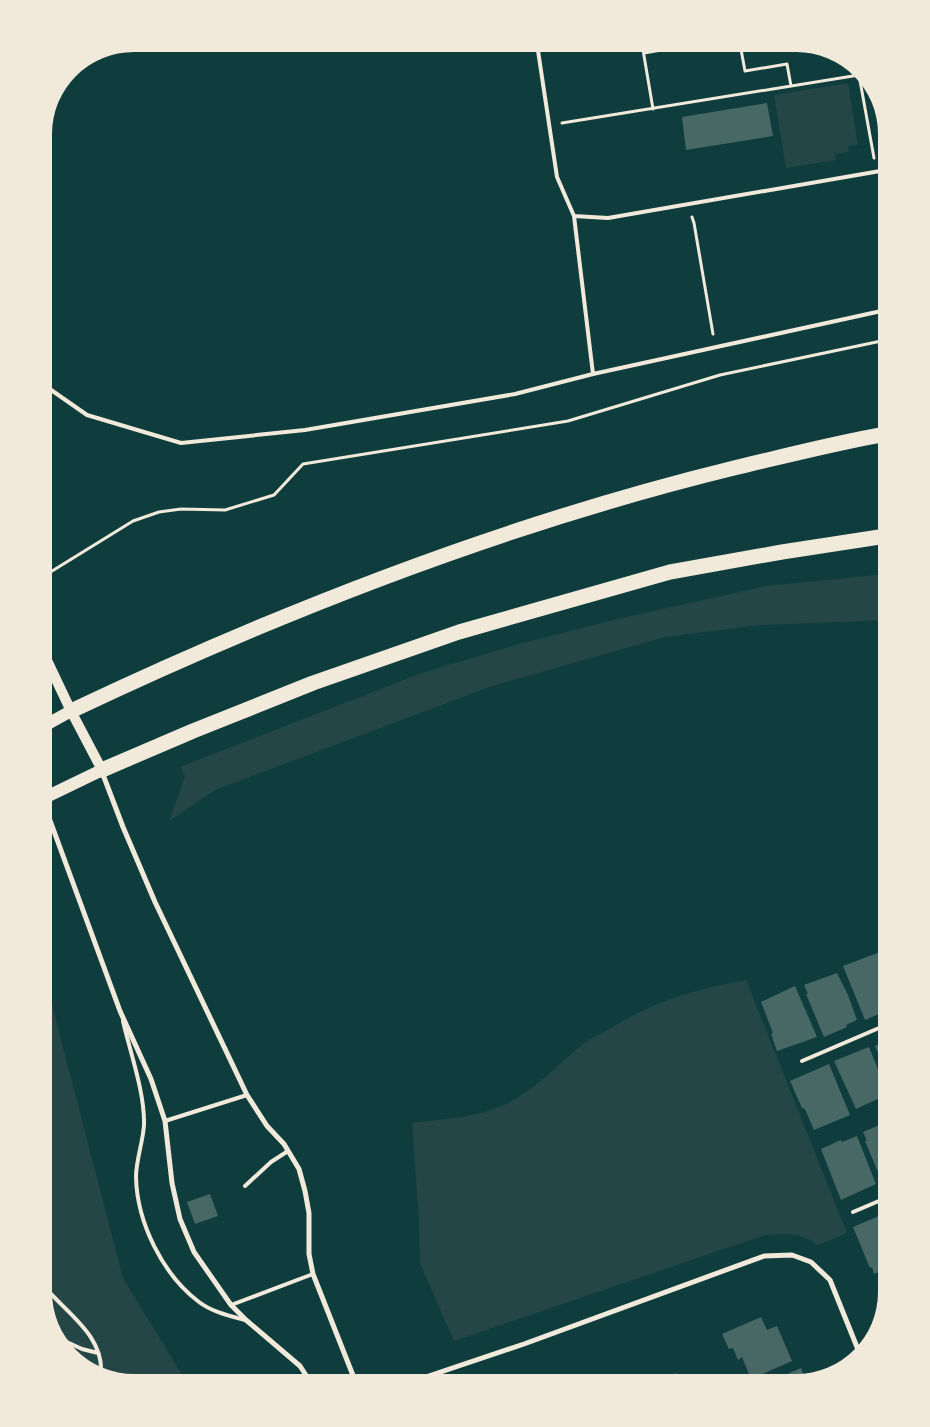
<svg xmlns="http://www.w3.org/2000/svg" width="930" height="1427" viewBox="0 0 930 1427" font-family="Raleway,sans-serif">
<style>
.green{fill:#244646}
.building{fill:#486865}
.lines{fill:none;stroke-linecap:round;stroke-linejoin:round}
.path{stroke:#f1e9da;stroke-width:3}
.service{stroke:#f1e9da;stroke-width:4}
.minor{stroke:#f1e9da;stroke-width:5}
.secondary{stroke:#f1e9da;stroke-width:10}
.primary{stroke:#f1e9da;stroke-width:12}
.motorway{stroke:#f1e9da;stroke-width:15}
</style>
<rect width="100%" height="100%" fill="#0f3d3e"/>
<path class="green" d="M848,83L858,145L848,146L849,152L835,154L836,160L786,168L774,95Z
M886,574V620L760,625L665,637L492,686L215,790L169,821L185,776L180,767L422,673L519,644L622,618L766,586Z
M44,974L123,1278L187,1383H129L85,1368L53,1333L44,1292Z
M746,980L847,1233L818,1245C800,1232 786,1234 765,1235L454,1341L420,1263L419,1222L412,1123C444,1119 477,1118 508,1103C536,1089 557,1065 582,1045C591,1038 602,1033 611,1028C658,1000 693,990 746,980Z"/>
<path class="building" d="M767,103L773,136L686,150L682,117Z
M880,952L886,967V1011L865,1020L843,966Z
M837,973L848,995L857,1020L846,1025L847,1027L824,1037L806,994H808L804,985Z
M795,986L817,1037L777,1051L771,1034L773,1033L761,1002Z
M886,1041V1071L875,1046Z
M869,1047L886,1089V1095L856,1109L834,1061Z
M829,1064L850,1115L814,1130L805,1109L802,1108L790,1081Z
M882,1124L883,1125L886,1124V1182L883,1184L865,1141H867L863,1132Z
M857,1136L876,1184L841,1200L821,1149L841,1140L842,1142Z
M210,1194L218,1216L195,1224L187,1202Z
M886,1213V1269L874,1274L872,1267L870,1268L853,1227Z
M761,1317L767,1330L777,1326L792,1361L751,1379L742,1357L738,1360L733,1348L729,1349L722,1334Z
M801,1368L806,1381L795,1383H769L772,1382L771,1381Z
M676,1373L680,1382L693,1377L696,1383H652Z"/>
<g class="lines">
<path class="path" d="M642,44L653,109
M740,44L745,71L787,64L791,86
M644,53L696,44
M859,75L874,158
M562,123L859,75
M692,217L694,223L713,334
M44,576L133,521L159,512L181,509L225,510L274,495L303,464L568,421L720,375L886,340"/>
<path class="service" d="M537,44L557,177L574,216L608,218L886,170
M593,374L886,310
M44,385L87,415L181,443L305,430L515,394L593,374L574,216
M123,1021C130,1052 145,1093 144,1125C143,1142 136,1160 136,1177C137,1223 163,1275 199,1302C212,1312 230,1316 245,1320
M802,1061L886,1025
M165,1121L247,1095
M245,1186L271,1162L288,1151
M853,1212L886,1198
M44,1286C66,1313 104,1335 101,1374
M231,1305L313,1274
M58,1338L82,1349L98,1353"/>
<path class="minor" d="M102,772L123,827L155,902L247,1095L267,1126L284,1144L299,1169L305,1191L309,1213V1254L313,1274L356,1383
M44,804L120,1011L151,1079L165,1121L172,1183L180,1219L194,1252L231,1305L246,1320L300,1366L311,1383
M408,1383L524,1344L764,1256L792,1255L811,1262L830,1280L859,1352"/>
<path class="secondary" d="M44,654L71,711L102,770"/>
<path class="primary" d="M44,726L71,711
M44,798L102,770"/>
<path class="motorway" d="M71,711C284,610 505,524 734,468C785,456 835,443 886,434
M102,770L193,731L313,683L459,632L670,572L782,552L886,536"/>
</g>
<path d="M0 0H930V1427H0ZM134 52H796A82 82 0 0 1 878 134V1292A82 82 0 0 1 796 1374H134A82 82 0 0 1 52 1292V134A82 82 0 0 1 134 52Z" fill="#f1e9da" fill-rule="evenodd"/>
</svg>
